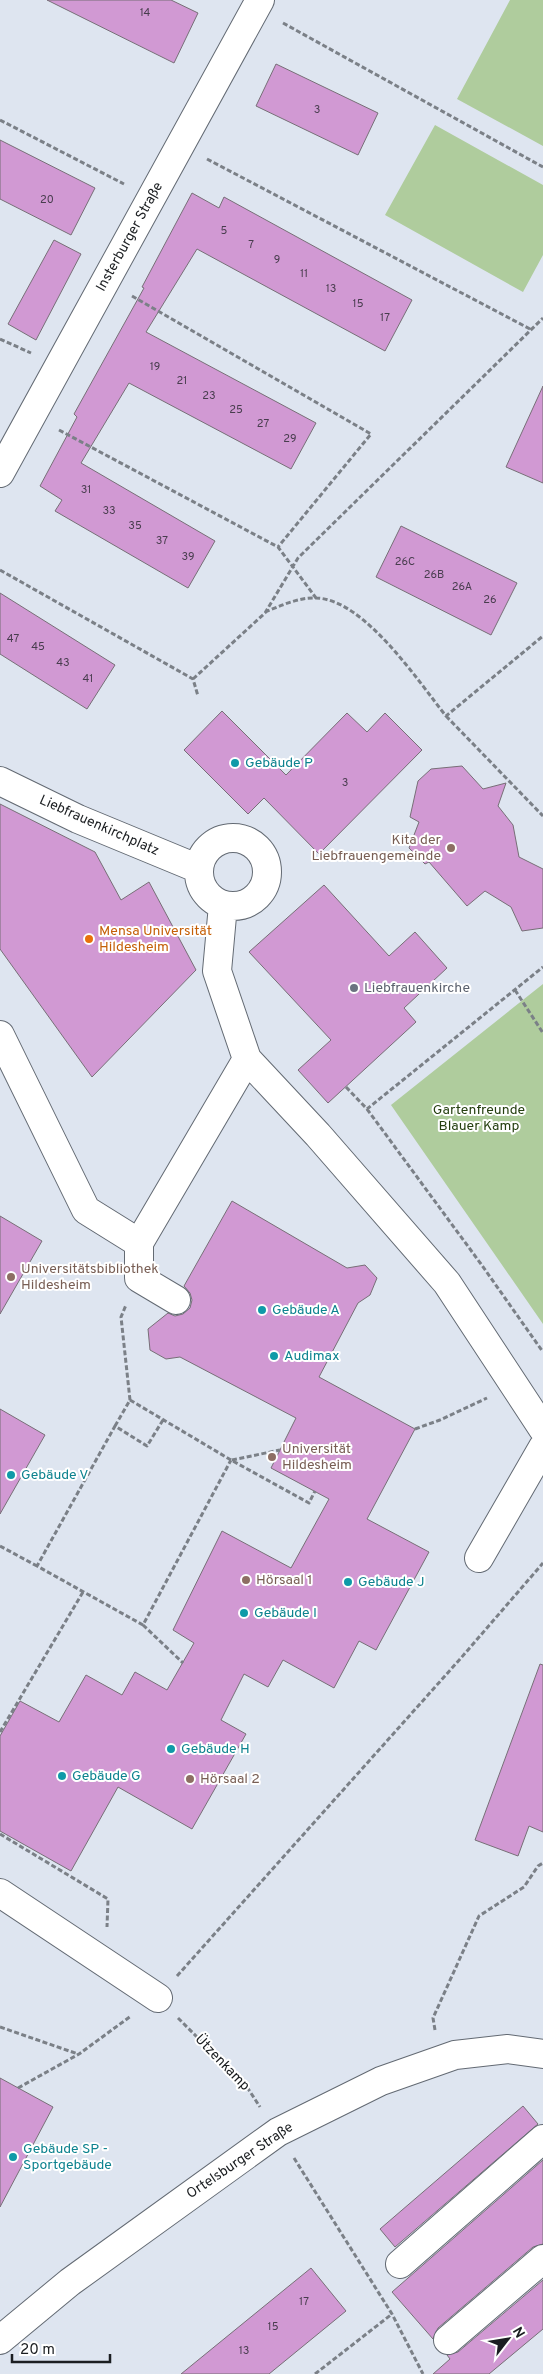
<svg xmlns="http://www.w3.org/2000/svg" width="543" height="2374" viewBox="0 0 543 2374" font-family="Overpass,sans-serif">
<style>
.green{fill:#afcc9d}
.building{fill:#d199d3;stroke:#776f77}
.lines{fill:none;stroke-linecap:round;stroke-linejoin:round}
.minor-casing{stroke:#636a73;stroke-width:30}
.path{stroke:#7b8087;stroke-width:3;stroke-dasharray:5 2.5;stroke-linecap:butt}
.minor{stroke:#fff;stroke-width:28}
.culture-dot{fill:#0f9aa8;stroke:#fff;stroke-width:2}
.education-dot{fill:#8d6e63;stroke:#fff;stroke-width:2}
.food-dot{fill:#e8710a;stroke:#fff;stroke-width:2}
.worship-dot{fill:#6b7280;stroke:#fff;stroke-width:2}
.labels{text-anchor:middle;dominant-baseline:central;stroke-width:4;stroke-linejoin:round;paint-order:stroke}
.number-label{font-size:11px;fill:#483d4e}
.street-label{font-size:14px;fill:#1b1e21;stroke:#fff}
.culture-label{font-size:14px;fill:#0d838f;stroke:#fff;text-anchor:start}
.education-label{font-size:14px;fill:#785e54;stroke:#fff;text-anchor:start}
.food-label{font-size:14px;fill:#c56008;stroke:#fff;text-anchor:start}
.worship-label{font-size:14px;fill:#5b616d;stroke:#fff;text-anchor:start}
.park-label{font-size:14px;fill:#253f10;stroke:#fff}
</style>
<rect width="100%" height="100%" fill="#dee5f0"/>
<path class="green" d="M510,0H543V146L457,99Z
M435,125L543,185V255L523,292L385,215Z
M543,984V1324L391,1105Z"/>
<path class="building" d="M47,0H171L198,13L174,63Z
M276,64L378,113L358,155L256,106Z
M0,140L95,188L71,235L0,199Z
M192,193L219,208L224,197L412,300L385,351L197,249L146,332L316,423L291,469L129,383L81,463L215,541L188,588L55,511L62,500L40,486L77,417L74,414L144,288L142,287Z
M54,240L81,254L36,340L8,324Z
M543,386V483L506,467Z
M401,526L517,583L491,635L376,577Z
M0,593L115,665L87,709L0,654Z
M222,711L286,775L347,713L367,732L385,713L422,750L319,854L264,798L248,814L184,750Z
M462,766L483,789L506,783L498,806L513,825L519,857L543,869V928L522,931L511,907L485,891L467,906L429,862L425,864L409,848L419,822L410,817L418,781L431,769Z
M0,804L95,852L121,900L149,882L196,970L92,1077L0,949Z
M324,885L389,956L415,932L447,968L404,1008L416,1022L328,1103L298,1070L331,1040L249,952Z
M232,1201L347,1268L365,1265L377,1278L370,1295L358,1303L319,1377L415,1429L367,1519L429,1552L376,1650L359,1641L334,1688L283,1660L268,1687L244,1674L221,1720L246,1734L192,1829L118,1787L71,1871L0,1831V1736L20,1701L59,1722L86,1675L122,1695L135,1672L167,1690L194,1643L173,1630L222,1531L291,1568L329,1499L271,1468L296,1418L180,1357L166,1359L150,1350L148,1329L168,1313L175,1316L183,1314L190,1308L192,1300L190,1293L184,1286Z
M0,1216L42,1241L0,1314Z
M0,1409L45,1435L0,1514Z
M540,1664L543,1665V1832L529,1826L518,1856L475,1840Z
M0,2078L53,2107L0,2207Z
M523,2106L538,2124L395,2247L380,2229Z
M543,2160V2244L533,2247L438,2328L433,2339L392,2292Z
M311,2268L346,2311L269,2374H181Z
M543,2280V2329L489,2374H433L450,2359L447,2355L458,2352Z"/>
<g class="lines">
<g class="minor-casing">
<path id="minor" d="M0,473L260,0
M0,781L78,819L199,869
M199 872a34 34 0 1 1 68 0a34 34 0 1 1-68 0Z
M223,905L217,971L247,1059L318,1135L447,1283L543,1429
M0,1035L86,1210L139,1243
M176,1300L139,1278V1243L247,1059
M479,1558L543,1447
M0,1893L158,1998
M400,2264L543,2139
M0,2340L70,2282L278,2132L381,2081L455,2055L508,2049L543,2054
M448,2340L543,2259"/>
</g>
<path class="path" d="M283,23L543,167
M0,120L124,184
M207,159L532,330
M132,296L371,434L278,547
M0,339L31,353
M59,430L278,547L316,598
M0,570L193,679L198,696
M265,612C280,606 299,597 316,598C364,599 418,681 446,716L543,636
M193,679L265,613L298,558L543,318
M446,716L543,816
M515,990L543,1033
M346,1087L367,1109L543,967
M367,1109L481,1264L543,1352
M130,1400L231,1460L309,1503L315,1491
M163,1420L147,1446L115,1426L37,1566L143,1625L231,1460
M115,1426L130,1400L121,1317L126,1305
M415,1429L440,1420L487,1398
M232,1460L280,1450
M0,1546L37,1566
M143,1625L183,1663
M0,1732L83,1592
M0,1834L108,1899L107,1927
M177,1976L461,1658L543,1563
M178,2018L247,2087L260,2107
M0,2027L78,2054
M435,2030L433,2018L479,1916L524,1887L538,1866L543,1863
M18,2088L79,2054L131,2016
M294,2158L392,2314L423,2374
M315,2374L392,2314"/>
<use href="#minor" class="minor"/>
</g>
<g class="culture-dot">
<circle cx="235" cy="763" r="5"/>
<circle cx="262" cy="1310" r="5"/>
<circle cx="274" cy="1356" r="5"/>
<circle cx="11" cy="1475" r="5"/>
<circle cx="348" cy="1582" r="5"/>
<circle cx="244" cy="1613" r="5"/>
<circle cx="171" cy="1749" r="5"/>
<circle cx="62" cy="1776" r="5"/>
<circle cx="13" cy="2157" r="5"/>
</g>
<g class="education-dot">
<circle cx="451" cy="848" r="5"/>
<circle cx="11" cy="1277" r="5"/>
<circle cx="272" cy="1457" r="5"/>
<circle cx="246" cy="1580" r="5"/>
<circle cx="190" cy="1779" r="5"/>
</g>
<circle class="food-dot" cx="89" cy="939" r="5"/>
<circle class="worship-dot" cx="354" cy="988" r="5"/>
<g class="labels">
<g class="number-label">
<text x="145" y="13">14</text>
<text x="317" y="110">3</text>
<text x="47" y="200">20</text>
<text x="224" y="231">5</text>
<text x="251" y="245">7</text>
<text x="277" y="260">9</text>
<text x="304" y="274">11</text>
<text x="331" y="289">13</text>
<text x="358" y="304">15</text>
<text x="385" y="318">17</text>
<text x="155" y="367">19</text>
<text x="182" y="381">21</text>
<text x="209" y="396">23</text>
<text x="236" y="410">25</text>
<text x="263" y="424">27</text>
<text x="290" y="439">29</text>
<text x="86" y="490">31</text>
<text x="109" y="511">33</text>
<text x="135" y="526">35</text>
<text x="162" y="541">37</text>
<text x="188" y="557">39</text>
<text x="405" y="562">26C</text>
<text x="434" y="575">26B</text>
<text x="462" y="587">26A</text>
<text x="490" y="600">26</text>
<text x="13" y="639">47</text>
<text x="38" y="647">45</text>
<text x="63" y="663">43</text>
<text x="88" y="679">41</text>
<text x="345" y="783">3</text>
<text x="304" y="2302">17</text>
<text x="273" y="2327">15</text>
<text x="244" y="2351">13</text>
</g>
<g class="street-label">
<text transform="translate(130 237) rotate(-61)">Insterburger Straße</text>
<text transform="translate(99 826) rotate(24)">Liebfrauenkirchplatz</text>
<text transform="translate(222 2063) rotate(46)">Ützenkamp</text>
<text transform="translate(240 2161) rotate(-34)">Ortelsburger Straße</text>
</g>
<g class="culture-label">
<text x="245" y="763">Gebäude P</text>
<text x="272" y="1310">Gebäude A</text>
<text x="284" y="1356">Audimax</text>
<text x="21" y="1475">Gebäude V</text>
<text x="358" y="1582">Gebäude J</text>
<text x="254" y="1613">Gebäude I</text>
<text x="181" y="1749">Gebäude H</text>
<text x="72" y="1776">Gebäude G</text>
<text x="23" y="2149">Gebäude SP -<tspan x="23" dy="16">Sportgebäude</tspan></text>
</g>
<g class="education-label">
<text x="441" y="840" text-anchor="end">Kita der<tspan x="441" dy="16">Liebfrauengemeinde</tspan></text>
<text x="21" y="1269">Universitätsbibliothek<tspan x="21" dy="16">Hildesheim</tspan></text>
<text x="282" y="1449">Universität<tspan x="282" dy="16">Hildesheim</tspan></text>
<text x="256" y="1580">Hörsaal 1</text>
<text x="200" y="1779">Hörsaal 2</text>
</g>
<g class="food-label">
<text x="99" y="931">Mensa Universität<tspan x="99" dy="16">Hildesheim</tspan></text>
</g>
<g class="worship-label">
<text x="364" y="988">Liebfrauenkirche</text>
</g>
<g class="park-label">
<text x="479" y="1110">Gartenfreunde<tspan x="479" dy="16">Blauer Kamp</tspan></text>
</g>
</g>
<g transform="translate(508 2339) rotate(59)" stroke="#ffffff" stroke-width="4" paint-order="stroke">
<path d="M0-4L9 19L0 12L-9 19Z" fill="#1b1e21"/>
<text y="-8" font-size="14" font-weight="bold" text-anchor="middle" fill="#1b1e21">N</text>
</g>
<path d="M12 2354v8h98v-8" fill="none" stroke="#1b1e21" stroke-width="2.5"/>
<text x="20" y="2354" font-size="15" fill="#1b1e21" stroke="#ffffff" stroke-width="4" paint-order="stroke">20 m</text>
</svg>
